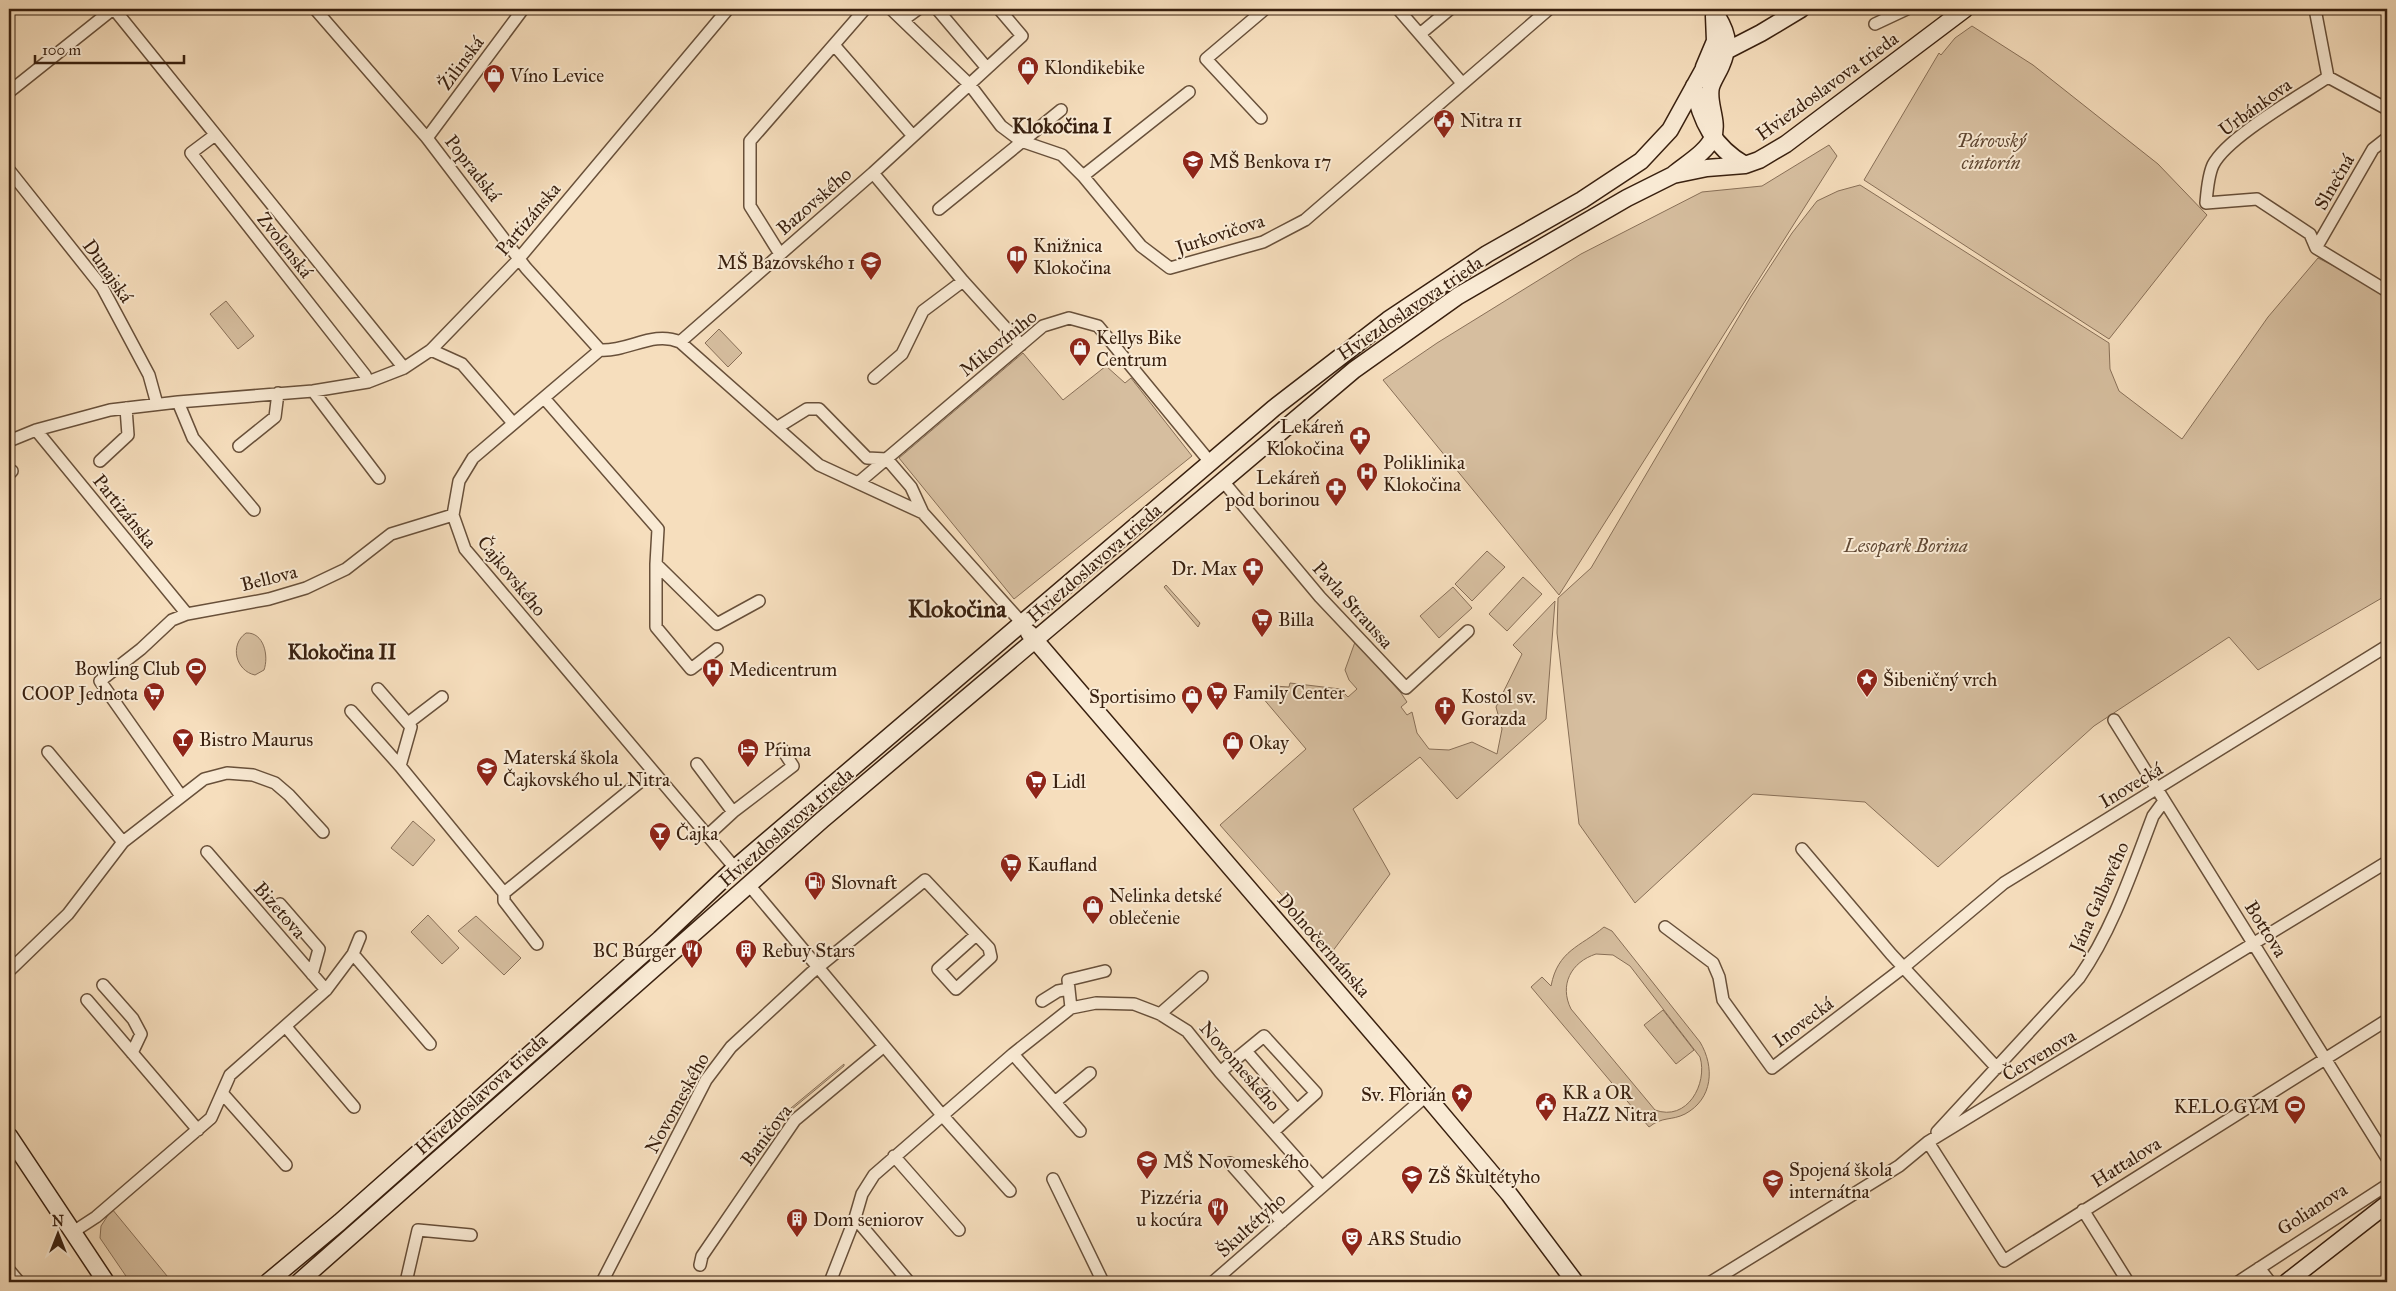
<svg xmlns="http://www.w3.org/2000/svg" width="2396" height="1291" viewBox="0 0 2396 1291" font-family="'IM FELL Great Primer',serif">
<style>
.green{fill:#d6be9f;stroke:#886f57;fill-rule:evenodd}
.lines{fill:none;stroke-linecap:round;stroke-linejoin:round}
.street-casing{stroke:#68503a;stroke-width:14}
.secondary-casing{stroke:#39200f;stroke-width:19}
.street{stroke:#f9ead4;stroke-width:11}
.secondary{stroke:#f9ead4;stroke-width:16}
.labels{text-anchor:middle;dominant-baseline:central;stroke-width:4;stroke-linejoin:round;paint-order:stroke}
.street-label{font-size:19px;fill:#39200f;stroke:#f9ead4}
.poi-label{font-size:19px;fill:#39200f;stroke:#f9ead4;text-anchor:start}
.park-label{font-size:19px;font-style:italic;fill:#604833;stroke:#f9ead4}
.quarter-label{font-size:21px;font-weight:bold;fill:#39200f;stroke:#f9ead4}
.district-label{font-size:24px;font-weight:bold;fill:#39200f;stroke:#f9ead4}
</style>
<rect width="100%" height="100%" fill="#f6debd"/>
<filter id="stains"><feTurbulence type="fractalNoise" baseFrequency=".004" numOctaves="4"/><feColorMatrix values="0 0 0 0 .2 0 0 0 0 .09 0 0 0 0 .02 0 0 0 .5 -.17"/></filter>
<radialGradient id="worn" r=".72"><stop offset=".6" stop-color="#630" stop-opacity="0"/><stop offset="1" stop-color="#630" stop-opacity=".3"/></radialGradient>
<path class="green" d="M1972,26L2033,65L2158,164L2207,215L2109,339L1864,180L1939,53L1941,55L1955,38Z
M1829,145L1837,156L1559,595L1383,380L1437,343L1581,254L1702,192L1762,186Z
M1860,185L2109,343L2110,369L2119,391L2182,439L2268,317L2318,258L2387,293V595L2258,670L2229,637L2094,726L1938,867L1865,802L1753,794L1635,903L1579,824L1557,633L1558,598L1591,568L1751,296L1792,233L1817,201L1838,191Z
M226,301L254,336L238,349L210,314Z
M719,329L742,353L728,367L705,343Z
M1023,353L1063,400L1106,366L1125,383L1131,378L1192,456L1014,599L899,458Z
M1487,551L1505,567L1472,601L1455,584Z
M1523,577L1542,594L1507,631L1489,614Z
M1166,585L1200,623L1198,627L1164,587Z
M1453,587L1472,608L1439,638L1420,616Z
M1555,601L1546,719L1457,799L1420,757L1353,809L1390,874L1332,952L1220,825L1306,749L1262,697L1274,686L1289,687L1290,683L1340,689L1348,697L1357,689L1349,680L1345,670L1355,642L1401,693L1407,702L1401,707L1407,715L1412,712L1417,733L1429,749L1449,750L1472,742L1497,754L1502,729L1496,707L1522,654L1513,645Z
M246,633C264,632 269,656 264,670L255,675C236,671 229,645 246,633Z
M413,821L435,840L413,866L391,848Z
M428,915L459,948L442,964L411,932Z
M476,916L521,958L504,975L458,931Z
M1604,927L1612,931L1700,1042C1715,1067 1713,1099 1685,1114C1671,1121 1663,1116 1649,1127L1531,987L1542,977L1551,986C1558,950 1580,947 1604,927ZM1596,954L1613,955L1630,966L1700,1057C1708,1084 1687,1122 1655,1110L1571,1009C1559,985 1571,962 1596,954Z
M1663,1010L1694,1050L1676,1064L1644,1025Z
M844,1064V1066L791,1110V1108Z
M112,1209L172,1282H130L100,1238L101,1226Z"/>
<g class="lines">
<g class="street-casing">
<path id="street" d="M114,9L404,368
M315,9L427,138L526,268L600,350
M891,9L970,85L1001,126L1021,141L1062,155L1083,176L1141,246L1170,268L1263,242L1305,220L1549,9
M937,9L986,67
M1398,9L1462,83
M2315,9L2328,77
M903,20L918,9
M1875,24L1907,9
M1420,34L1450,9
M834,45L913,136
M2328,77C2300,96 2227,137 2213,165C2208,176 2207,191 2206,203L2257,199L2310,234L2316,248L2387,291
M2328,77L2387,109
M9,92L113,9
M1261,118L1206,59L1265,9
M215,135L191,153L365,375L368,382
M427,138L523,9
M9,170L102,287L149,375L157,404
M873,173L963,281L1021,345
M1083,176L1189,92
M939,209L1061,110
M2316,248L2373,149L2387,138
M780,254L750,206V141L865,9
M680,342L873,173L1022,36L999,9
M431,350L462,364L513,423
M600,350L473,458L459,481L453,515L465,549L735,868
M600,350C628,352 653,330 680,342L819,465L923,513
M874,378L902,354L923,311L963,281
M313,391L379,478
M544,398L658,529L656,564L717,624L759,601
M178,402L193,438L254,510
M778,427L807,409H819L867,458L887,459L911,487L923,513L1022,623
M36,430L187,614
M9,441L36,430L110,410L178,402L313,391L368,382L404,368L431,350L516,262L728,9
M239,446L275,417L278,393
M100,461L128,435L126,408
M9,474L12,471
M1222,480L1320,597L1406,688L1468,631
M858,483L1043,326L1069,318L1098,326L1210,462
M656,564V627L691,669L717,649
M378,689L411,727L400,766
M351,711L400,766L504,893L652,772
M2114,720L2387,1158
M408,723L442,697
M48,752L123,842
M697,764L733,812
M181,796L100,681L141,649L172,620L187,614L269,599L306,588L346,569L391,534L453,515
M707,836L733,812L793,766L782,749
M1802,849L1891,954L1997,1068
M207,852L326,990
M749,885L942,1115L1010,1191
M504,893V901L537,944
M280,904L319,949L312,974
M1665,927L1713,963L1719,977L1723,1000L1772,1068L1904,967L2004,883L2387,646
M353,954L430,1044
M9,971L68,914L123,842L204,779L227,773L253,775L275,783L289,795L323,832
M103,985L133,1019L141,1034L132,1053
M87,1000L198,1130
M1042,1001L1058,991L1069,989
M1071,1008L1068,980L1105,971
M1160,1014L1202,977
M286,1027L354,1107
M1246,1051L1297,1110
M1013,1054L1080,1131
M1220,1072L1264,1036L1316,1093L1274,1131
M222,1093L286,1165
M1055,1102L1090,1073
M1937,1132L2079,978C2113,929 2132,871 2153,816L2164,801
M1928,1142L2004,1261L2387,1020
M894,1156L959,1230
M1230,1163L1282,1222
M1053,1179L1103,1282
M2083,1210L2128,1282
M855,1218L909,1282
M73,1232L96,1217L211,1118L230,1075L326,990L353,954L360,937
M700,1265L702,1256L795,1120L884,1046
M2259,1268L2270,1282
M9,1270L19,1282
M406,1282L418,1230L471,1235
M602,1282L706,1080L731,1047L811,973L925,880L989,948L991,957L956,989L938,969L976,935
M830,1282L855,1218L862,1194L874,1175L1013,1054L1071,1008L1096,1003L1134,1004L1160,1014L1187,1031L1220,1072L1321,1186
M1213,1282L1426,1096
M1711,1282L1899,1166L1928,1142L2387,862
M2238,1282L2387,1185"/>
</g>
<g class="secondary-casing">
<path id="secondary" d="M1704,67L1715,41L1714,16
M1694,86C1700,121 1714,147 1745,165
M1674,174C1686,164 1707,152 1713,137C1719,121 1707,103 1711,87C1713,80 1718,73 1721,66C1732,41 1726,31 1713,9
M1029,633L1402,1067L1509,1194L1575,1282
M9,1136L106,1282
M268,1282L340,1222L660,939L735,868L1274,408L1388,320L1487,254L1582,200L1641,161L1670,130L1702,72L1712,62L1728,50L1761,33L1801,9
M299,1282L822,820L1354,370L1458,296L1627,198L1673,175L1707,168L1745,165L1759,160L1786,144L1965,9
M2287,1282L2387,1204"/>
</g>
<use href="#street" class="street"/>
<use href="#secondary" class="secondary"/>
</g>
<defs>
<g id="shop-pin" transform="scale(1.125)"><path d="M0 17L-7.5 6A9.5 9.5 0 1 1 7.5 6Z" fill="#8f2418" stroke="#f9ead4"/><path d="M-5-2.5h2.3a2.7 3.5 0 0 1 5.4 0H5L5.5 6h-11ZM-1.5-2.5h3a1.5 2.3 0 0 0-3 0Z" fill="#fff"/></g>
<g id="civic-pin" transform="scale(1.125)"><path d="M0 17L-7.5 6A9.5 9.5 0 1 1 7.5 6Z" fill="#8f2418" stroke="#f9ead4"/><path d="M-.6-6.5H3V-4.5H.6V-3L4-1V1h2V6H-6V1h2V-1L-.6-3ZM-1.2 2.5V6h2.4V2.5Z" fill="#fff"/></g>
<g id="school-pin" transform="scale(1.125)"><path d="M0 17L-7.5 6A9.5 9.5 0 1 1 7.5 6Z" fill="#8f2418" stroke="#f9ead4"/><path d="M0-5L7-2L0 1L-7-2ZM-4 1L0 2.5L4 1V4Q0 6-4 4Z" fill="#fff"/></g>
<g id="library-pin" transform="scale(1.125)"><path d="M0 17L-7.5 6A9.5 9.5 0 1 1 7.5 6Z" fill="#8f2418" stroke="#f9ead4"/><path d="M-6-4Q-3-5.5-.7-3.5V5Q-3 3-6 4ZM6-4Q3-5.5 .7-3.5V5Q3 3 6 4Z" fill="#fff"/></g>
<g id="pharmacy-pin" transform="scale(1.125)"><path d="M0 17L-7.5 6A9.5 9.5 0 1 1 7.5 6Z" fill="#8f2418" stroke="#f9ead4"/><path d="M-2-6h4v4h4v4h-4v4h-4v-4h-4v-4h4Z" fill="#fff"/></g>
<g id="hospital-pin" transform="scale(1.125)"><path d="M0 17L-7.5 6A9.5 9.5 0 1 1 7.5 6Z" fill="#8f2418" stroke="#f9ead4"/><path d="M-5-5h3v3.5h4V-5h3V5h-3V1.5h-4V5h-3Z" fill="#fff"/></g>
<g id="supermarket-pin" transform="scale(1.125)"><path d="M0 17L-7.5 6A9.5 9.5 0 1 1 7.5 6Z" fill="#8f2418" stroke="#f9ead4"/><path d="M-6-5.5h2.5l.6 2H6L4.5 2H-2.5L-4.4-4H-6ZM-1.5 3.2a1.3 1.3 0 1 0 .1 0ZM3 3.2a1.3 1.3 0 1 0 .1 0Z" fill="#fff"/></g>
<g id="stadium-pin" transform="scale(1.125)"><path d="M0 17L-7.5 6A9.5 9.5 0 1 1 7.5 6Z" fill="#8f2418" stroke="#f9ead4"/><path d="M0-5a6.5 5 0 1 0 0 10a6.5 5 0 1 0 0-10ZM-3.5-1.8h7v3.6h-7Z" fill="#fff"/></g>
<g id="sight-pin" transform="scale(1.125)"><path d="M0 17L-7.5 6A9.5 9.5 0 1 1 7.5 6Z" fill="#8f2418" stroke="#f9ead4"/><path d="M0-6L1.8-2.2L6-1.7L2.9 1.2L3.7 5.4L0 3.3L-3.7 5.4L-2.9 1.2L-6-1.7L-1.8-2.2Z" fill="#fff"/></g>
<g id="church-pin" transform="scale(1.125)"><path d="M0 17L-7.5 6A9.5 9.5 0 1 1 7.5 6Z" fill="#8f2418" stroke="#f9ead4"/><path d="M-1.2-6h2.4v3.5h3.3v2.4h-3.3V6h-2.4V-.1h-3.3v-2.4h3.3Z" fill="#fff"/></g>
<g id="bar-pin" transform="scale(1.125)"><path d="M0 17L-7.5 6A9.5 9.5 0 1 1 7.5 6Z" fill="#8f2418" stroke="#f9ead4"/><path d="M-6-5H6L.8 .8V4.5H3.5V6h-7V4.5H-.8V.8Z" fill="#fff"/></g>
<g id="hotel-pin" transform="scale(1.125)"><path d="M0 17L-7.5 6A9.5 9.5 0 1 1 7.5 6Z" fill="#8f2418" stroke="#f9ead4"/><path d="M-6-4.5h1.5V1H6V5H4.5V3h-9V5H-6ZM-4 0a1.8 1.8 0 1 1 3.6 0ZM.5 0V-2.5h3Q6-2.5 6 0Z" fill="#fff"/></g>
<g id="fuel-pin" transform="scale(1.125)"><path d="M0 17L-7.5 6A9.5 9.5 0 1 1 7.5 6Z" fill="#8f2418" stroke="#f9ead4"/><path d="M-5.5-6h7V0h2V4h1.3V-2.5L3-4.5l.8-.8L6-3V5H2.5V1h-1V6h-7ZM-4.2-4.7v3.2H.2V-4.7Z" fill="#fff"/></g>
<g id="restaurant-pin" transform="scale(1.125)"><path d="M0 17L-7.5 6A9.5 9.5 0 1 1 7.5 6Z" fill="#8f2418" stroke="#f9ead4"/><path d="M-5-6h1v4h1v-4h1v4h1v-4h1v5L-1.5 .5V6h-2V.5L-5-1ZM5-6V6H3V1.5H1.5Q1.5-4 5-6Z" fill="#fff"/></g>
<g id="building-pin" transform="scale(1.125)"><path d="M0 17L-7.5 6A9.5 9.5 0 1 1 7.5 6Z" fill="#8f2418" stroke="#f9ead4"/><path d="M-4-6H4V6H1V3H-1V6H-4ZM-2.5-4.3h1.7v1.8h-1.7ZM.8-4.3h1.7v1.8H.8ZM-2.5-1h1.7V.8h-1.7ZM.8-1h1.7V.8H.8Z" fill="#fff"/></g>
<g id="theatre-pin" transform="scale(1.125)"><path d="M0 17L-7.5 6A9.5 9.5 0 1 1 7.5 6Z" fill="#8f2418" stroke="#f9ead4"/><path d="M-5-5.5Q0-4 5-5.5V0Q5 5 0 6Q-5 5-5 0ZM-3.3-2.5H-1v1.5H-3.3ZM1-2.5H3.3v1.5H1ZM-2.8 1Q0 5.5 2.8 1Z" fill="#fff"/></g>
</defs>
<g fill-rule="evenodd">
<use href="#shop-pin" x="1028" y="67"/>
<use href="#shop-pin" x="494" y="75"/>
<use href="#civic-pin" x="1444" y="120"/>
<use href="#school-pin" x="1193" y="161"/>
<use href="#library-pin" x="1017" y="256"/>
<use href="#school-pin" x="871" y="262"/>
<use href="#shop-pin" x="1080" y="348"/>
<use href="#pharmacy-pin" x="1360" y="437"/>
<use href="#hospital-pin" x="1367" y="473"/>
<use href="#pharmacy-pin" x="1336" y="488"/>
<use href="#pharmacy-pin" x="1253" y="568"/>
<use href="#supermarket-pin" x="1262" y="619"/>
<use href="#stadium-pin" x="196" y="668"/>
<use href="#hospital-pin" x="713" y="669"/>
<use href="#sight-pin" x="1867" y="679"/>
<use href="#supermarket-pin" x="1217" y="692"/>
<use href="#supermarket-pin" x="154" y="693"/>
<use href="#shop-pin" x="1192" y="696"/>
<use href="#church-pin" x="1445" y="707"/>
<use href="#bar-pin" x="183" y="739"/>
<use href="#shop-pin" x="1233" y="742"/>
<use href="#hotel-pin" x="748" y="749"/>
<use href="#school-pin" x="487" y="768"/>
<use href="#supermarket-pin" x="1036" y="781"/>
<use href="#bar-pin" x="660" y="833"/>
<use href="#supermarket-pin" x="1011" y="864"/>
<use href="#fuel-pin" x="815" y="882"/>
<use href="#shop-pin" x="1093" y="906"/>
<use href="#restaurant-pin" x="692" y="950"/>
<use href="#building-pin" x="746" y="950"/>
<use href="#sight-pin" x="1462" y="1094"/>
<use href="#civic-pin" x="1546" y="1103"/>
<use href="#stadium-pin" x="2295" y="1106"/>
<use href="#school-pin" x="1147" y="1161"/>
<use href="#school-pin" x="1412" y="1176"/>
<use href="#school-pin" x="1773" y="1180"/>
<use href="#restaurant-pin" x="1218" y="1208"/>
<use href="#building-pin" x="797" y="1219"/>
<use href="#theatre-pin" x="1352" y="1238"/>
</g>
<g class="labels">
<g class="street-label">
<text transform="translate(461 63) rotate(-53)">Žilinská</text>
<text transform="translate(1827 86) rotate(-36)">Hviezdoslavova trieda</text>
<text transform="translate(2255 107) rotate(-36)">Urbánkova</text>
<text transform="translate(473 168) rotate(52)">Popradská</text>
<text transform="translate(2334 182) rotate(-60)">Slnečná</text>
<text transform="translate(814 201) rotate(-41)">Bazovského</text>
<text transform="translate(528 219) rotate(-50)">Partizánska</text>
<text transform="translate(1220 234) rotate(-18)">Jurkovičova</text>
<text transform="translate(285 245) rotate(52)">Zvolenská</text>
<text transform="translate(108 271) rotate(55)">Dunajská</text>
<text transform="translate(1410 308) rotate(-34)">Hviezdoslavova trieda</text>
<text transform="translate(998 343) rotate(-39)">Mikovíniho</text>
<text transform="translate(125 511) rotate(51)">Partizánska</text>
<text transform="translate(1094 563) rotate(-41)">Hviezdoslavova trieda</text>
<text transform="translate(512 576) rotate(51)">Čajkovského</text>
<text transform="translate(269 578) rotate(-14)">Bellova</text>
<text transform="translate(1353 605) rotate(48)">Pavla Straussa</text>
<text transform="translate(2131 785) rotate(-31)">Inovecká</text>
<text transform="translate(786 827) rotate(-41)">Hviezdoslavova trieda</text>
<text transform="translate(2099 897) rotate(-66)">Jána Galbavého</text>
<text transform="translate(280 910) rotate(49)">Bizetova</text>
<text transform="translate(2266 929) rotate(58)">Bottova</text>
<text transform="translate(1324 945) rotate(49)">Dolnočermánska</text>
<text transform="translate(1803 1022) rotate(-37)">Inovecká</text>
<text transform="translate(2039 1055) rotate(-31)">Červenova</text>
<text transform="translate(1240 1066) rotate(49)">Novomeského</text>
<text transform="translate(481 1094) rotate(-42)">Hviezdoslavova trieda</text>
<text transform="translate(677 1103) rotate(-61)">Novomeského</text>
<text transform="translate(766 1135) rotate(-53)">Baničova</text>
<text transform="translate(2126 1162) rotate(-32)">Hattalova</text>
<text transform="translate(2312 1209) rotate(-33)">Golianova</text>
<text transform="translate(1251 1225) rotate(-42)">Škultétyho</text>
</g>
<g class="poi-label">
<text x="1044" y="67">Klondikebike</text>
<text x="510" y="75">Víno Levice</text>
<text x="1460" y="120">Nitra 11</text>
<text x="1209" y="161">MŠ Benkova 17</text>
<text x="1033" y="245">Knižnica<tspan x="1033" dy="22">Klokočina</tspan></text>
<text x="855" y="262" text-anchor="end">MŠ Bazovského 1</text>
<text x="1096" y="337">Kellys Bike<tspan x="1096" dy="22">Centrum</tspan></text>
<text x="1344" y="426" text-anchor="end">Lekáreň<tspan x="1344" dy="22">Klokočina</tspan></text>
<text x="1383" y="462">Poliklinika<tspan x="1383" dy="22">Klokočina</tspan></text>
<text x="1320" y="477" text-anchor="end">Lekáreň<tspan x="1320" dy="22">pod borinou</tspan></text>
<text x="1237" y="568" text-anchor="end">Dr. Max</text>
<text x="1278" y="619">Billa</text>
<text x="180" y="668" text-anchor="end">Bowling Club</text>
<text x="729" y="669">Medicentrum</text>
<text x="1883" y="679">Šibeničný vrch</text>
<text x="1233" y="692">Family Center</text>
<text x="138" y="693" text-anchor="end">COOP Jednota</text>
<text x="1176" y="696" text-anchor="end">Sportisimo</text>
<text x="1461" y="696">Kostol sv.<tspan x="1461" dy="22">Gorazda</tspan></text>
<text x="199" y="739">Bistro Maurus</text>
<text x="1249" y="742">Okay</text>
<text x="764" y="749">Prima</text>
<text x="503" y="757">Materská škola<tspan x="503" dy="22">Čajkovského ul. Nitra</tspan></text>
<text x="1052" y="781">Lidl</text>
<text x="676" y="833">Čajka</text>
<text x="1027" y="864">Kaufland</text>
<text x="831" y="882">Slovnaft</text>
<text x="1109" y="895">Nelinka detské<tspan x="1109" dy="22">oblečenie</tspan></text>
<text x="676" y="950" text-anchor="end">BC Burger</text>
<text x="762" y="950">Rebuy Stars</text>
<text x="1562" y="1092">KR a OR<tspan x="1562" dy="22">HaZZ Nitra</tspan></text>
<text x="1446" y="1094" text-anchor="end">Sv. Florián</text>
<text x="2279" y="1106" text-anchor="end">KELO GYM</text>
<text x="1163" y="1161">MŠ Novomeského</text>
<text x="1789" y="1169">Spojená škola<tspan x="1789" dy="22">internátna</tspan></text>
<text x="1428" y="1176">ZŠ Škultétyho</text>
<text x="1202" y="1197" text-anchor="end">Pizzéria<tspan x="1202" dy="22">u kocúra</tspan></text>
<text x="813" y="1219">Dom seniorov</text>
<text x="1368" y="1238">ARS Studio</text>
</g>
<g class="park-label">
<text x="1991" y="140">Párovský<tspan x="1991" dy="22">cintorín</tspan></text>
<text x="1906" y="545">Lesopark Borina</text>
</g>
<g class="quarter-label">
<text x="1062" y="126">Klokočina I</text>
<text x="342" y="652">Klokočina II</text>
</g>
<g class="district-label">
<text x="957" y="609">Klokočina</text>
</g>
</g>
<rect width="2396" height="1291" fill="none" stroke="#f6debd" stroke-width="30"/>
<rect x="10" y="10" width="2376" height="1271" fill="none" stroke="#39200f" stroke-width="2.5"/>
<rect x="15" y="15" width="2366" height="1261" fill="none" stroke="#39200f"/>
<g transform="translate(58 1234)" stroke="#f9ead4" stroke-width="4" paint-order="stroke">
<path d="M0-4L9 19L0 12L-9 19Z" fill="#39200f"/>
<text y="-8" font-size="14" font-weight="bold" text-anchor="middle" fill="#39200f">N</text>
</g>
<path d="M35 55v8h149v-8" fill="none" stroke="#39200f" stroke-width="2.5"/>
<text x="42" y="55" font-size="15" fill="#39200f" stroke="#f9ead4" stroke-width="4" paint-order="stroke">100 m</text>
<rect width="100%" height="100%" filter="url(#stains)"/>
<rect width="100%" height="100%" fill="url(#worn)"/>
</svg>
